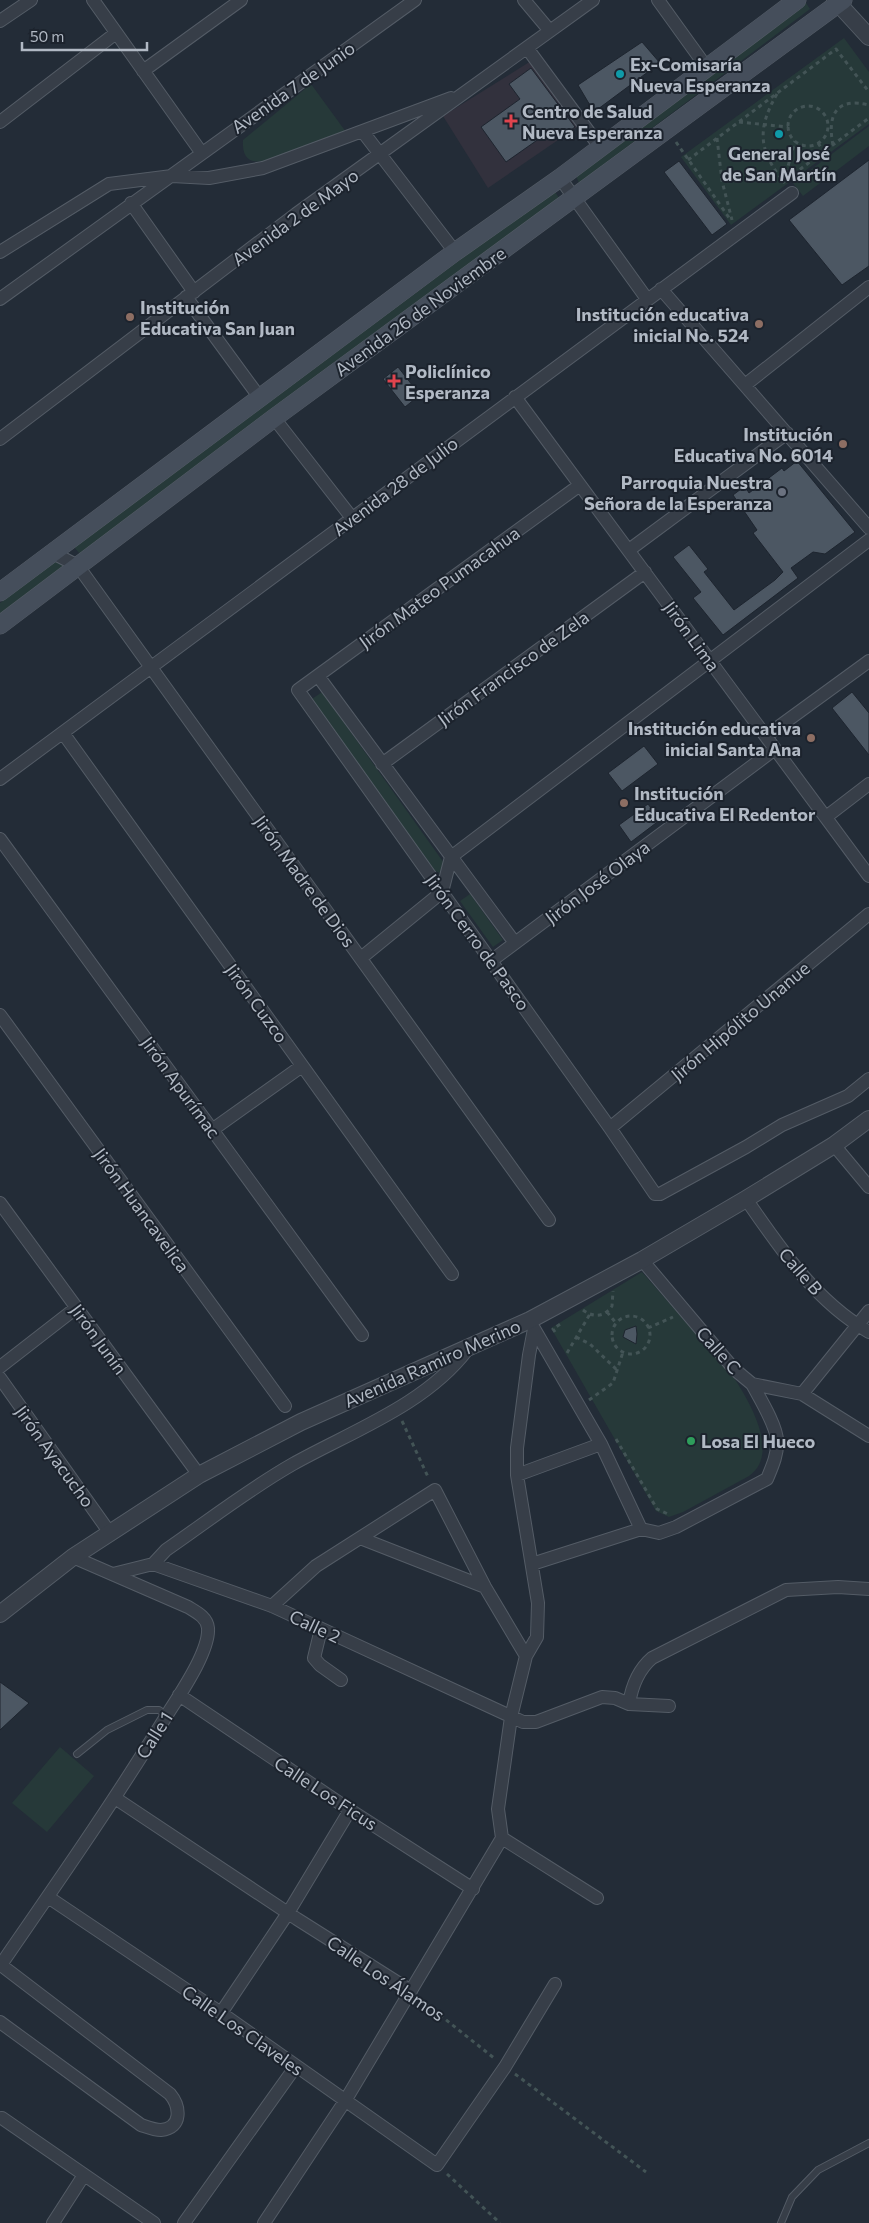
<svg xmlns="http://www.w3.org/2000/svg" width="869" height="2223" viewBox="0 0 869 2223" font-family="Commissioner,sans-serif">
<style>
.medical{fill:#32313d}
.green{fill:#263939}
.building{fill:#4c5763;stroke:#1e252f}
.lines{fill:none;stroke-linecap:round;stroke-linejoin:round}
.service-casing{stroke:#545c66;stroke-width:8}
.minor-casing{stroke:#545c66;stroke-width:14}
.tertiary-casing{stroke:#545c66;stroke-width:18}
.secondary-casing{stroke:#545c66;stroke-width:19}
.path{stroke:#435456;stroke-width:3;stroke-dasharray:4 4;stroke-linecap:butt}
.service{stroke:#373e48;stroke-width:6}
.minor{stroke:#373e48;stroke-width:12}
.tertiary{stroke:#373e48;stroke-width:16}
.secondary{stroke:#454e5b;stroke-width:18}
.culture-dot{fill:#0f9aa8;stroke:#1c232d;stroke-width:2}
.health-dot{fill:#e0444e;stroke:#1c232d;stroke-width:2}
.education-dot{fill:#8d6e63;stroke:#1c232d;stroke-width:2}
.worship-dot{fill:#6b7280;stroke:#1c232d;stroke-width:2}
.leisure-dot{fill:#2e9e5b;stroke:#1c232d;stroke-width:2}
.labels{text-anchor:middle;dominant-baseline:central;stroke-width:4;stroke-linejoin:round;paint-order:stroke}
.poi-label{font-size:18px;font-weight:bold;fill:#b1b9c4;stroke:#1c232d;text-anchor:start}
.street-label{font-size:18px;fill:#b1b9c4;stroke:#1c232d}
</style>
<rect width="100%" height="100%" fill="#232c37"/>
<path class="medical" d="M531,61L580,125L488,188L443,116Z"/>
<path class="green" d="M806,3L810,9L579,183L576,176Z
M844,38L869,72V124L731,225L681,157Z
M311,84L346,132L264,161C248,164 242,156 243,140Z
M869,126V146L803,196L793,183Z
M554,190L559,198L80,554L74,547Z
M58,559L63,566L0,614V603Z
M322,692L444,863L443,872L440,873L435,871L312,699Z
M470,894L503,940L493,947L460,901Z
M642,1272L732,1375C749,1400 781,1454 749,1476L683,1512L669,1517L656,1511L551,1328Z
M60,1747L94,1776L47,1832L12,1803Z"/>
<path class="building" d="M642,42L660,63L594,112L578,85Z
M531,68L575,127L560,138L553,129L506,162L481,127L520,99L509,84Z
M869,160V266L842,285L789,220Z
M679,161L727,224L712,235L664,172Z
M398,367L420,395L405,407L383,379Z
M797,461L855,532L825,554L813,552L791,568L798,578L723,635L693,598L701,592L673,557L689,545L708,569L704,572L734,610L775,580L783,572L753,533L757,530L733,495L745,486L749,493L782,468L784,471Z
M852,692L869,713V755L832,708Z
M644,746L658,764L622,791L608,773Z
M648,804L660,820L631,842L619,825Z
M636,1326L637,1334L636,1344L623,1337L625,1330Z
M0,1682L29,1703L0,1730Z"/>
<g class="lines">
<g class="service-casing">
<path id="service" d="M77,1754L107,1730L147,1710H159L166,1715
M781,2223L792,2197L818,2170L869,2143"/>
</g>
<g class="minor-casing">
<path id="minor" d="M93,0L201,152
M524,0L550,31
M658,0L707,68
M0,21L31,0
M527,48L600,147
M143,71L241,0
M0,122L116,33
M363,132L455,252
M560,178L647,299
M131,203L194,292
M0,252L109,184L172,176L209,178L263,168L451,98
M661,289L869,528
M186,297L260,398
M0,299L415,0
M745,385L869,287
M515,397L869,876
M274,418L352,518
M0,439L296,214L593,0
M580,485L298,690L610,1128L655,1194H660L746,1147L782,1125L848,1096L869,1079
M629,550L787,433
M53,553L78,566L549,1220
M318,676L515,943
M63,733L452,1274
M766,736L869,661
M382,764L645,572
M0,779L792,193
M826,817L869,784
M0,839L362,1335
M361,958L442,892L451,857L869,540
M491,961L775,749
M0,1015L285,1406
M610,1128L869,914
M212,1130L302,1066
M834,1145L869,1187
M746,1199C780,1248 815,1301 869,1332
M0,1203L199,1475
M642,1260L734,1369L752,1384L802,1394L869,1436
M532,1325L601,1444L641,1529L659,1533L676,1527L767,1479C772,1467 778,1454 777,1441C777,1426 759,1397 752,1384
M534,1329L529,1355L517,1448V1475L538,1603L537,1637L526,1656L511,1717L498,1809L502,1838L597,1898
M0,1367L76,1308
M0,1378L110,1533
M802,1394L869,1311
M517,1475L601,1444
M360,1538L485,1587
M153,1564L166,1550C208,1521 249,1489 293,1464C352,1431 425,1405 467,1350
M532,1564L641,1529
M113,1574L153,1564L272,1606L523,1722H536L602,1697L615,1698L629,1704L669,1706
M272,1606L316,1566L435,1490L485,1587L526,1656
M321,1629L314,1658L320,1665L341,1680
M179,1695L350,1810L473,1889
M629,1704C632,1685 638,1670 652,1658L786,1590L838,1587L869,1589
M115,1798L297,1919L411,1991
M48,1897L221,2013L437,2165L505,2067L555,1984
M0,1966C55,1886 111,1806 162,1723C175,1701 210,1653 208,1628C207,1617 196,1612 188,1607L73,1557
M221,2013L288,1913L350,1810
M0,2022L141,2125C147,2127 154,2130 161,2130C183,2128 180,2106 170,2094L1,1965
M2,2118L154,2223
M53,2223L84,2175
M184,2223L296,2066
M264,2223L345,2101L502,1838"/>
</g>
<g class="tertiary-casing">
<path id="tertiary" d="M835,0L869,37
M0,1614L73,1557L199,1475L301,1422L530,1320L642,1260L746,1199L834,1145L869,1119"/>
</g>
<g class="secondary-casing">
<path id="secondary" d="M0,592L455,252L560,178L797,0
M0,625L274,418L843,0"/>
</g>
<path class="path" d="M777,94C756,130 759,152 785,183
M788 126a20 20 0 1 1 40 0a20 20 0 1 1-40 0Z
M739,122L788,127
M717,138L722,181L732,220
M676,142L730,219
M818,143L824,152
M833,145C827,115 836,97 869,105
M688,160L836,49L869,92
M787,179L869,118
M784,181L795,141
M583,1310C593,1318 605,1317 612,1306L613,1291
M607,1312L616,1323
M612 1335a19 19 0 1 1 38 0a19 19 0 1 1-38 0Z
M648,1328L673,1317
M555,1332L553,1329L562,1323
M576,1337L590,1344L618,1371
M567,1353L590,1314
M589,1400L613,1383L623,1352
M402,1421L429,1479
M616,1439L657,1509L668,1514
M421,2000L494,2058
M515,2074L646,2172
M447,2174L500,2223"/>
<use href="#service" class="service"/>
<use href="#minor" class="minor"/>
<use href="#tertiary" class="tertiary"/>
<use href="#secondary" class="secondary"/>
</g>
<g class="culture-dot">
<circle cx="620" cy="74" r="5"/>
<circle cx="779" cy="134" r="5"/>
</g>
<g class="health-dot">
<path d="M508.5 113.5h5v5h5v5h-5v5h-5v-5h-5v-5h5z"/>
<path d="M391.5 373.5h5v5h5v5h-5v5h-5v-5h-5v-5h5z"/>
</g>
<g class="education-dot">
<circle cx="130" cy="317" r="5"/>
<circle cx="759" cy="324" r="5"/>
<circle cx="843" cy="444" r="5"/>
<circle cx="811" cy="738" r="5"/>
<circle cx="624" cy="803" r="5"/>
</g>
<circle class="worship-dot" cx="782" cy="492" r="5"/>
<circle class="leisure-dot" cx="691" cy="1441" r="5"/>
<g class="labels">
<g class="poi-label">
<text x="630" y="64">Ex-Comisaría<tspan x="630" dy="21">Nueva Esperanza</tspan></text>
<text x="522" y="111">Centro de Salud<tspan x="522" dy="21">Nueva Esperanza</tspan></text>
<text x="779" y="153" text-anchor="middle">General José<tspan x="779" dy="21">de San Martín</tspan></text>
<text x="140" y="307">Institución<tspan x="140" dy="21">Educativa San Juan</tspan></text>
<text x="749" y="314" text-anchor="end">Institución educativa<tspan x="749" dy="21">inicial No. 524</tspan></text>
<text x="405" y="371">Policlínico<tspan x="405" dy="21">Esperanza</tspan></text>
<text x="833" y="434" text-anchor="end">Institución<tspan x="833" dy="21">Educativa No. 6014</tspan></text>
<text x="772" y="482" text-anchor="end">Parroquia Nuestra<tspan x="772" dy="21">Señora de la Esperanza</tspan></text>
<text x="801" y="728" text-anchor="end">Institución educativa<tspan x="801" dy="21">inicial Santa Ana</tspan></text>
<text x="634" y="793">Institución<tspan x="634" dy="21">Educativa El Redentor</tspan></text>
<text x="701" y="1441">Losa El Hueco</text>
</g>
<g class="street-label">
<text transform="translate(293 87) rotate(-35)">Avenida 7 de Junio</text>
<text transform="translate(295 217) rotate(-36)">Avenida 2 de Mayo</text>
<text transform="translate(420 311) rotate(-36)">Avenida 26 de Noviembre</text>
<text transform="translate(395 486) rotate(-37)">Avenida 28 de Julio</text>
<text transform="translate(439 587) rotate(-36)">Jirón Mateo Pumacahua</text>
<text transform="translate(692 636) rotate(54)">Jirón Lima</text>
<text transform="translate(513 668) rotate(-36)">Jirón Francisco de Zela</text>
<text transform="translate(305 881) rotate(54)">Jirón Madre de Dios</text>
<text transform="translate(597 882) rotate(-37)">Jirón José Olaya</text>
<text transform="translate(478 942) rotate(54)">Jirón Cerro de Pasco</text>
<text transform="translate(257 1003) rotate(54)">Jirón Cuzco</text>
<text transform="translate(740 1021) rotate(-40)">Jirón Hipólito Unanue</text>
<text transform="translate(181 1087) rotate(54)">Jirón Apurímac</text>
<text transform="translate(142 1210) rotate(54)">Jirón Huancavelica</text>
<text transform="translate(801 1271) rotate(49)">Calle B</text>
<text transform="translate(99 1339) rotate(54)">Jirón Junín</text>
<text transform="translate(719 1350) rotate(48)">Calle C</text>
<text transform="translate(432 1363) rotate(-24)">Avenida Ramiro Merino</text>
<text transform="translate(55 1456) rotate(54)">Jirón Ayacucho</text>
<text transform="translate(315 1626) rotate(25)">Calle 2</text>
<text transform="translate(154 1735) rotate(-58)">Calle 1</text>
<text transform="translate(326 1793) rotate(33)">Calle Los Ficus</text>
<text transform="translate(386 1978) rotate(34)">Calle Los Álamos</text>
<text transform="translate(243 2030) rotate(35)">Calle Los Claveles</text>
</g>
</g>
<path d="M22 42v8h125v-8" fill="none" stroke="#b1b9c4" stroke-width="2.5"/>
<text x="30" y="42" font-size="15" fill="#b1b9c4" stroke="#1c232d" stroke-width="4" paint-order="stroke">50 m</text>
</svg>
